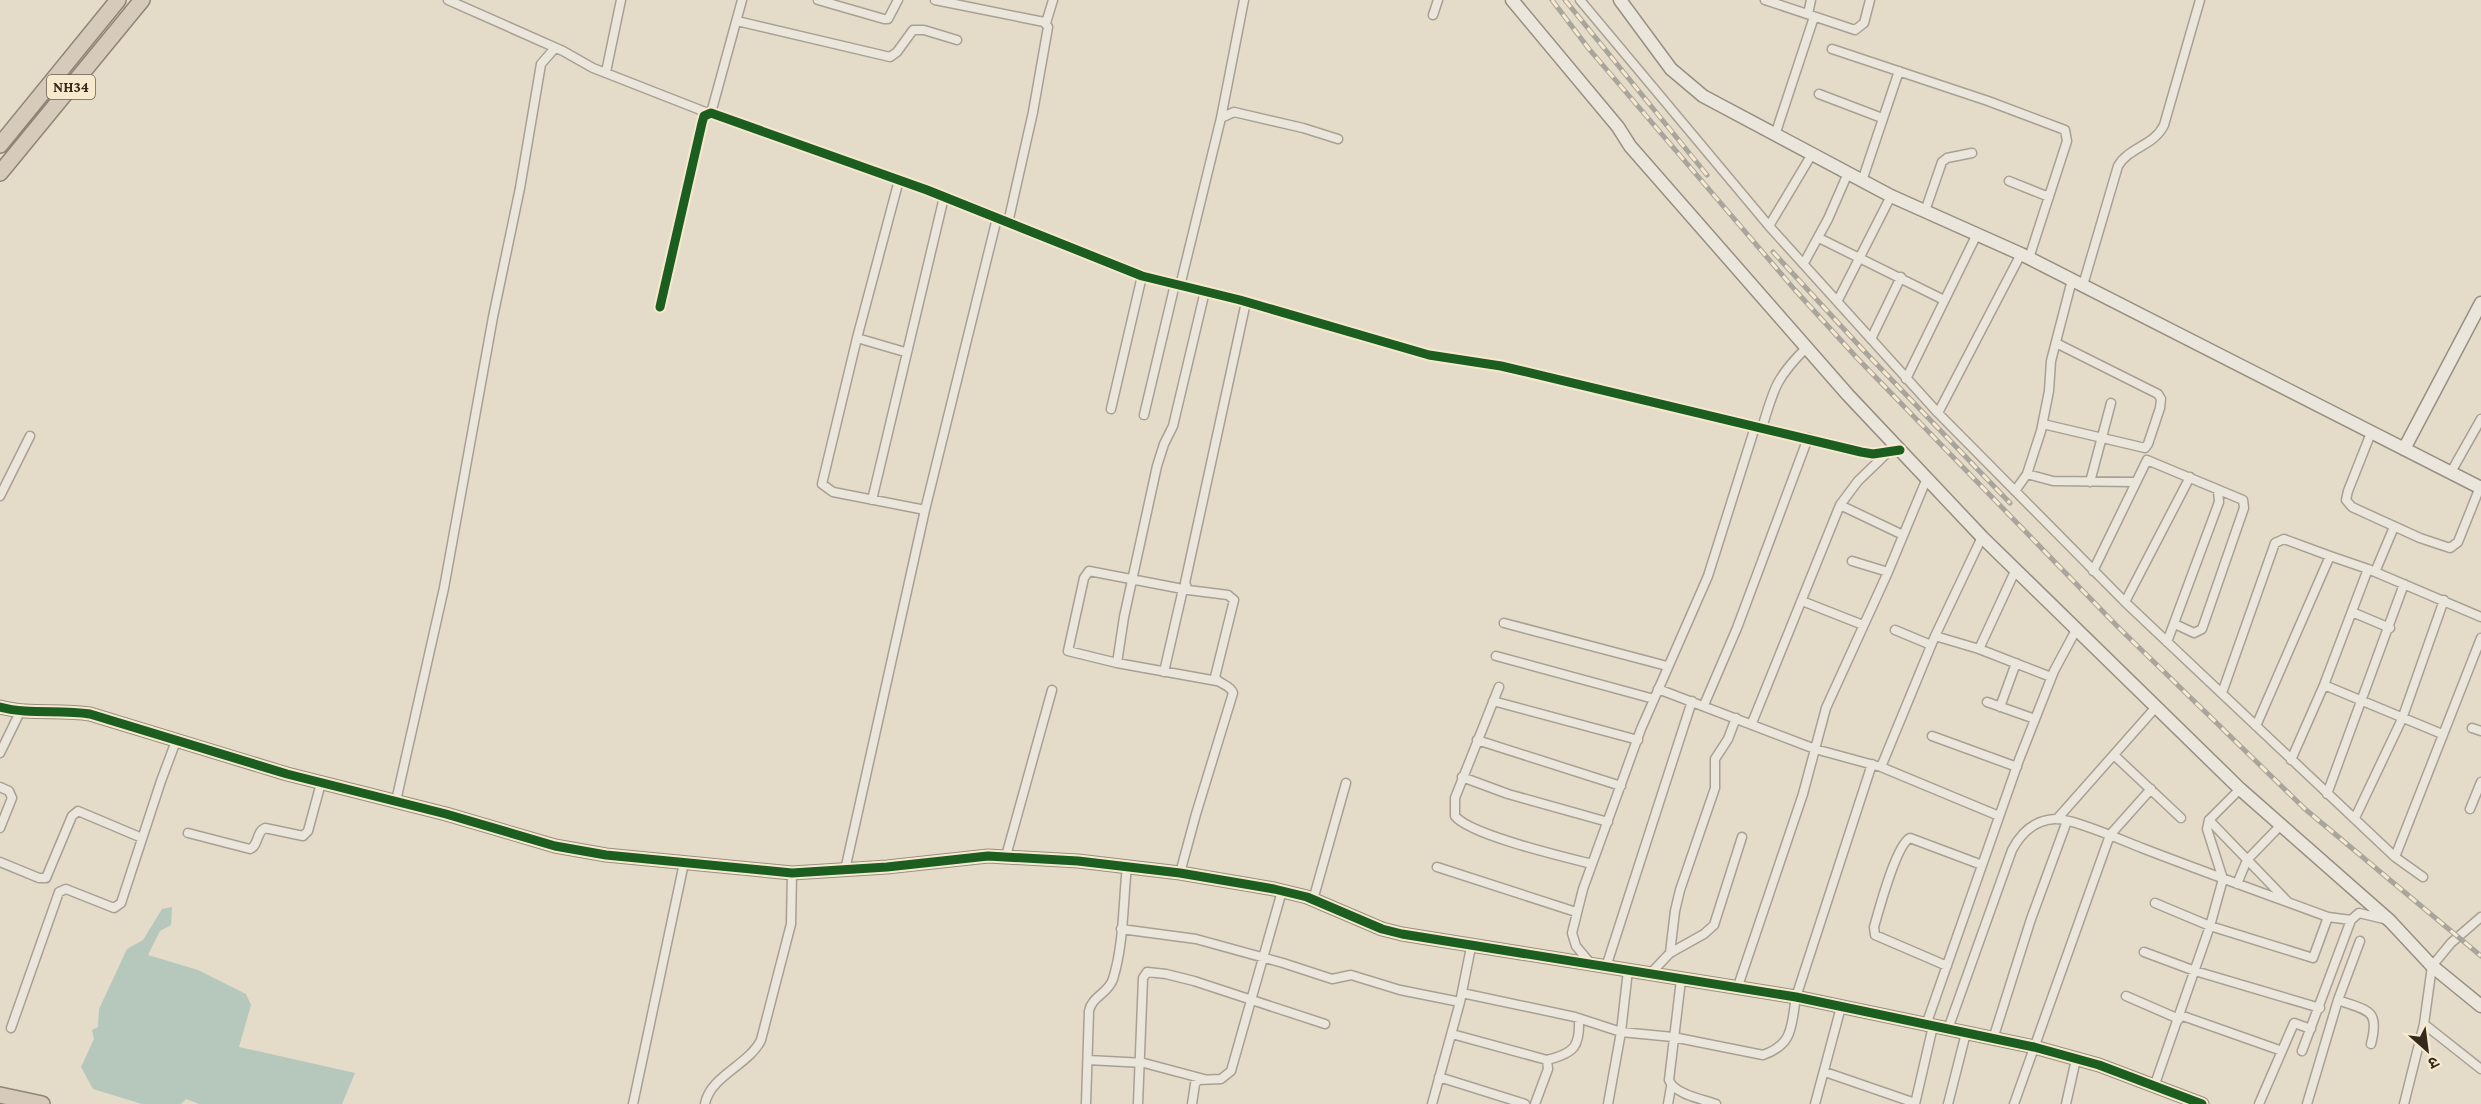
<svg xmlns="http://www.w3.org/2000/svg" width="2481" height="1104" viewBox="0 0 2481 1104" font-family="'Crimson Pro','Noto Sans Devanagari',serif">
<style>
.water{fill:#b6c8bc}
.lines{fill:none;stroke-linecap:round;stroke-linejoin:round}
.street-casing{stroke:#a8a093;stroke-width:11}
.secondary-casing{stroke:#988f83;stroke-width:15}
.highway-casing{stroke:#8e857a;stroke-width:18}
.street{stroke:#ebe6dc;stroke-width:8}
.secondary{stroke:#ebe6dc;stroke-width:12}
.highway{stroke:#d6cbba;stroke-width:15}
.rail-casing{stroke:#aaa59c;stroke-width:5}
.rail{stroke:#f6e9ce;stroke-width:3;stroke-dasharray:9;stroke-linecap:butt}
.cycleway-casing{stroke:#f6e9ce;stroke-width:13}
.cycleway{stroke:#1b5e20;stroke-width:9}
.labels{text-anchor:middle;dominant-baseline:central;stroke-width:5;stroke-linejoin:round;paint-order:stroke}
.shield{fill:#f6e9ce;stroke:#706251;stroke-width:1.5}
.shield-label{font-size:15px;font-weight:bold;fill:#36281c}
</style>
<rect width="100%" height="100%" fill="#e4dbc9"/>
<path class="water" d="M172,907L171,925L160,931L148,955L198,970L246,994L251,1005L239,1047L355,1073L342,1104H199L186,1099L181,1104H142L93,1089L81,1067L94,1039L92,1030L98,1027L99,1009L127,949L143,940L162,909Z"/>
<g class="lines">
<g class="street-casing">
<path id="street" d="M448,0L563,51L593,68L708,113
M818,0L884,19H888L898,0
M935,0L1044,22L1048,27L1033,112L1008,223
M1580,0L1769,226L1938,413L2125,602L2395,857L2423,877
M1765,0L1855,30L1864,23L1870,0
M1808,14L1811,0
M1433,15L1438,0
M737,21L890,57L897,52L913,30H924L957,40
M1046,23L1053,0
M1832,49L1988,101L2065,130L2067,141L2029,258
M606,72L621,0
M1819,94L1882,118
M711,113L742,0
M1221,118L1244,0
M1775,135L1814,17
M899,180L857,338L822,484L833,492L925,510
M1862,181L1899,71
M2009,181L2049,197
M1925,211L1942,162L1947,158L1972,153
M1769,226L1812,154
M1819,238L1944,300
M1804,263L1828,219L1848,173
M2083,285L2118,166C2129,147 2154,146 2164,125L2200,0
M1180,286L1221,118L1234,112L1303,128L1338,139
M1838,300L1891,196
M660,307L702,123L704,116L711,113L927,190L1142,276L1240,300L1429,355L1501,366L1861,452L1873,454L1900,450
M857,338L905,352
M1871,339L1901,277
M1906,379L1977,234
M1111,409L1142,276
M1938,413L2021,254
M1144,415L1175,284
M2043,424L2145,448L2148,444L2160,408L2161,399L2158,394L2056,343
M1762,428C1774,388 1776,378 1806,348
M2371,433L2348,491L2346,500L2352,507L2420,538L2450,548L2458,542L2480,487
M2451,472L2481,419
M2027,474L2053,481L2136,482
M2090,482L2111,403
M2015,491L2027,474L2041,431L2049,391L2051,361L2072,280
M0,496L30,436
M872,500L944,197
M1840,505L1903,535
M1852,561L1888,572
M2093,571L2147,460L2243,500L2244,508L2202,629L2194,633L2175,624
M2375,572L2394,527
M1188,590L1089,571L1084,578L1068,651L1117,663L1217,681
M1802,601L1863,625
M2125,602L2190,477
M2352,612L2390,628
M1504,623L1667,666
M1895,630L1931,645
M1935,636L1979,649L2051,677
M2167,642L2219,502L2218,491
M1979,649L2016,569
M1496,656L1654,699
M1117,663L1124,617L1157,466L1164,444L1173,426L1205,291
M1164,672L1183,589
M2324,685L2442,734
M1499,687L1455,798V816C1470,835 1564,857 1592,864
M1658,689L1815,749L1881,767L1999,816
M2222,693L2275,543L2284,539L2330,556
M1493,701L1638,740
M1987,702L2035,719
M1704,705L1737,628L1808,438
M2000,707L2016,663
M1752,723L1840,505L1858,481L1886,454
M2256,726L2330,556L2368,569L2481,617
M2472,728L2481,731
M1932,736L2017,767
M1477,740L1621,786
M0,753L20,712
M2115,756L2181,818
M2291,760L2324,685L2368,569
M1881,767L1935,636L1982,537
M1462,777L1508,794L1608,822
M0,787L9,791L12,798L0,828
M2327,794L2404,584
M396,801L444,588L493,317L520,188L541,64L555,48
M2470,809L2481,782
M2355,818L2402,719L2444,600
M2057,819L2156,707
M2209,820L2287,901
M188,833L250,849C259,845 256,832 265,828L303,836L308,831L321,783
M1006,856L1052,690
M2395,857L2481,638
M0,862L39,878H46L72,816L78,811L142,838
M1437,867L1576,912
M845,870L925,510L997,218
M1180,873L1196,814L1233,693C1230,684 1219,685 1215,677L1234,600L1228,595L1188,590L1185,583L1246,302
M2237,884L2247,860L2280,826
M1313,900L1346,783
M2155,903L2210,926L2313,958L2328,917
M1121,929L1196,939L1283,963L1332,979L1351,975L1400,990L1460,1002
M2144,952L2195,971L2320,1008
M1670,953L1704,934L1714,925L1742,837
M1591,964L1576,946L1572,933L1583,889L1641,729L1708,576L1755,427
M1947,966L1875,935L1874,927C1879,910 1896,845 1910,838L1982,865
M1606,967L1692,701
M1650,974L1670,953L1675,911L1680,890L1715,788V759L1728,739L1736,718
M1681,980L1669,1080C1674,1094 1702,1099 1716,1104
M1737,989L1803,794L1826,708L1888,572L1927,478
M1462,993L1575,1017L1621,1032L1673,1037L1763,1055C1794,1044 1791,1026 1796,997L1872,764
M2126,996L2179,1019
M2338,1000C2368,1011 2380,1009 2371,1044
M2180,1015L2282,1051
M2424,1024L2481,1069
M1926,1025L2019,760L2054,671L2076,630
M11,1028L59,892L66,889L114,908L121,903L161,781L176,741
M1948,1029L2012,850C2021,833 2035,820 2055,819C2072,818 2124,841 2142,848C2204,872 2266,894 2328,917L2351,920L2359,913L2384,919
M1452,1034L1547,1060L1548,1069L1535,1104
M1993,1039L2031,919L2067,821
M2302,1051L2351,920
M1088,1060L1144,1063L1204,1079
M1547,1060C1575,1053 1580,1046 1579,1019
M1825,1072L1915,1103
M1439,1077L1525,1104
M2155,1084L2210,926L2223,879L2207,829L2209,820L2240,789
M633,1104L684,863
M705,1104C710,1076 749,1065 761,1040L791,924L792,873
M1086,1104L1089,1011C1092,996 1108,994 1113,979C1124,944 1123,902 1127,866
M1138,1104L1143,978L1147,972L1166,974L1194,981L1325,1024
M1192,1104L1195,1084L1198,1080L1221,1079L1231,1071L1282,891
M1432,1104L1460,1002L1471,947
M1608,1104L1621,1032L1628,970
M1668,1104L1671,1087
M1815,1104L1841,1007
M1915,1104L1933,1026
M1948,1104L1966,1033
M2014,1104L2110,835L2151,789
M2066,1104L2076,1059
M2259,1104L2294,1023L2311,1029
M2307,1104L2338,1000L2360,941
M2404,1104L2424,1024L2432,966L2451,943L2481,917"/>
</g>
<g class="secondary-casing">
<path id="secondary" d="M1512,0L1618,127L1630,146L1848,395L1982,537L2240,789L2390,921L2432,966L2481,1006
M1620,0L1671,69L1703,96L1891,196L2021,254L2481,488
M2404,449L2481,303
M0,707C29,715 60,709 90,714L287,774L446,814L555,846L606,855L792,873L887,867L988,856L1078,861L1180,873L1274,889L1307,897L1382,929L1402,934L1796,997L2034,1047L2099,1065L2202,1104"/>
</g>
<g class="highway-casing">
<path id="highway" d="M0,145L118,0
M0,173L142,0
M0,1095L42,1104"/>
</g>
<use href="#street" class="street"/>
<use href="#secondary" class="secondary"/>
<use href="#highway" class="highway"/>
<g class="rail-casing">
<path id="rail" d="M1552,0L1589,49L1795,290L1857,358L2118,627L2305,809L2481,956
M1565,0L1707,175
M1773,252L1865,352L2010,503"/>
</g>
<use href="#rail" class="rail"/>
<g class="cycleway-casing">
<path id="cycleway" d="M660,307L702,123L704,116L711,113L927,190L1142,276L1240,300L1429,355L1501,366L1861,452L1873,454L1900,450
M0,707C29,715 60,709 90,714L287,774L446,814L555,846L606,855L792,873L887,867L988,856L1078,861L1180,873L1274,889L1307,897L1382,929L1402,934L1796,997L2034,1047L2099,1065L2202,1104"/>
</g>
<use href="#cycleway" class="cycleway"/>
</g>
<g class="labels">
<rect class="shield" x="47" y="75" width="48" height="24" rx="4.5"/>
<g class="shield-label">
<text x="71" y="87">NH34</text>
</g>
</g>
<g transform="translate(2427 1050) rotate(152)" stroke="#f6e9ce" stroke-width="4.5" paint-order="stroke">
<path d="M0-4.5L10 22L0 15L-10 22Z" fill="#36281c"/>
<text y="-9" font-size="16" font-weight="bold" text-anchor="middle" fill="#36281c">उ</text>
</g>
</svg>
